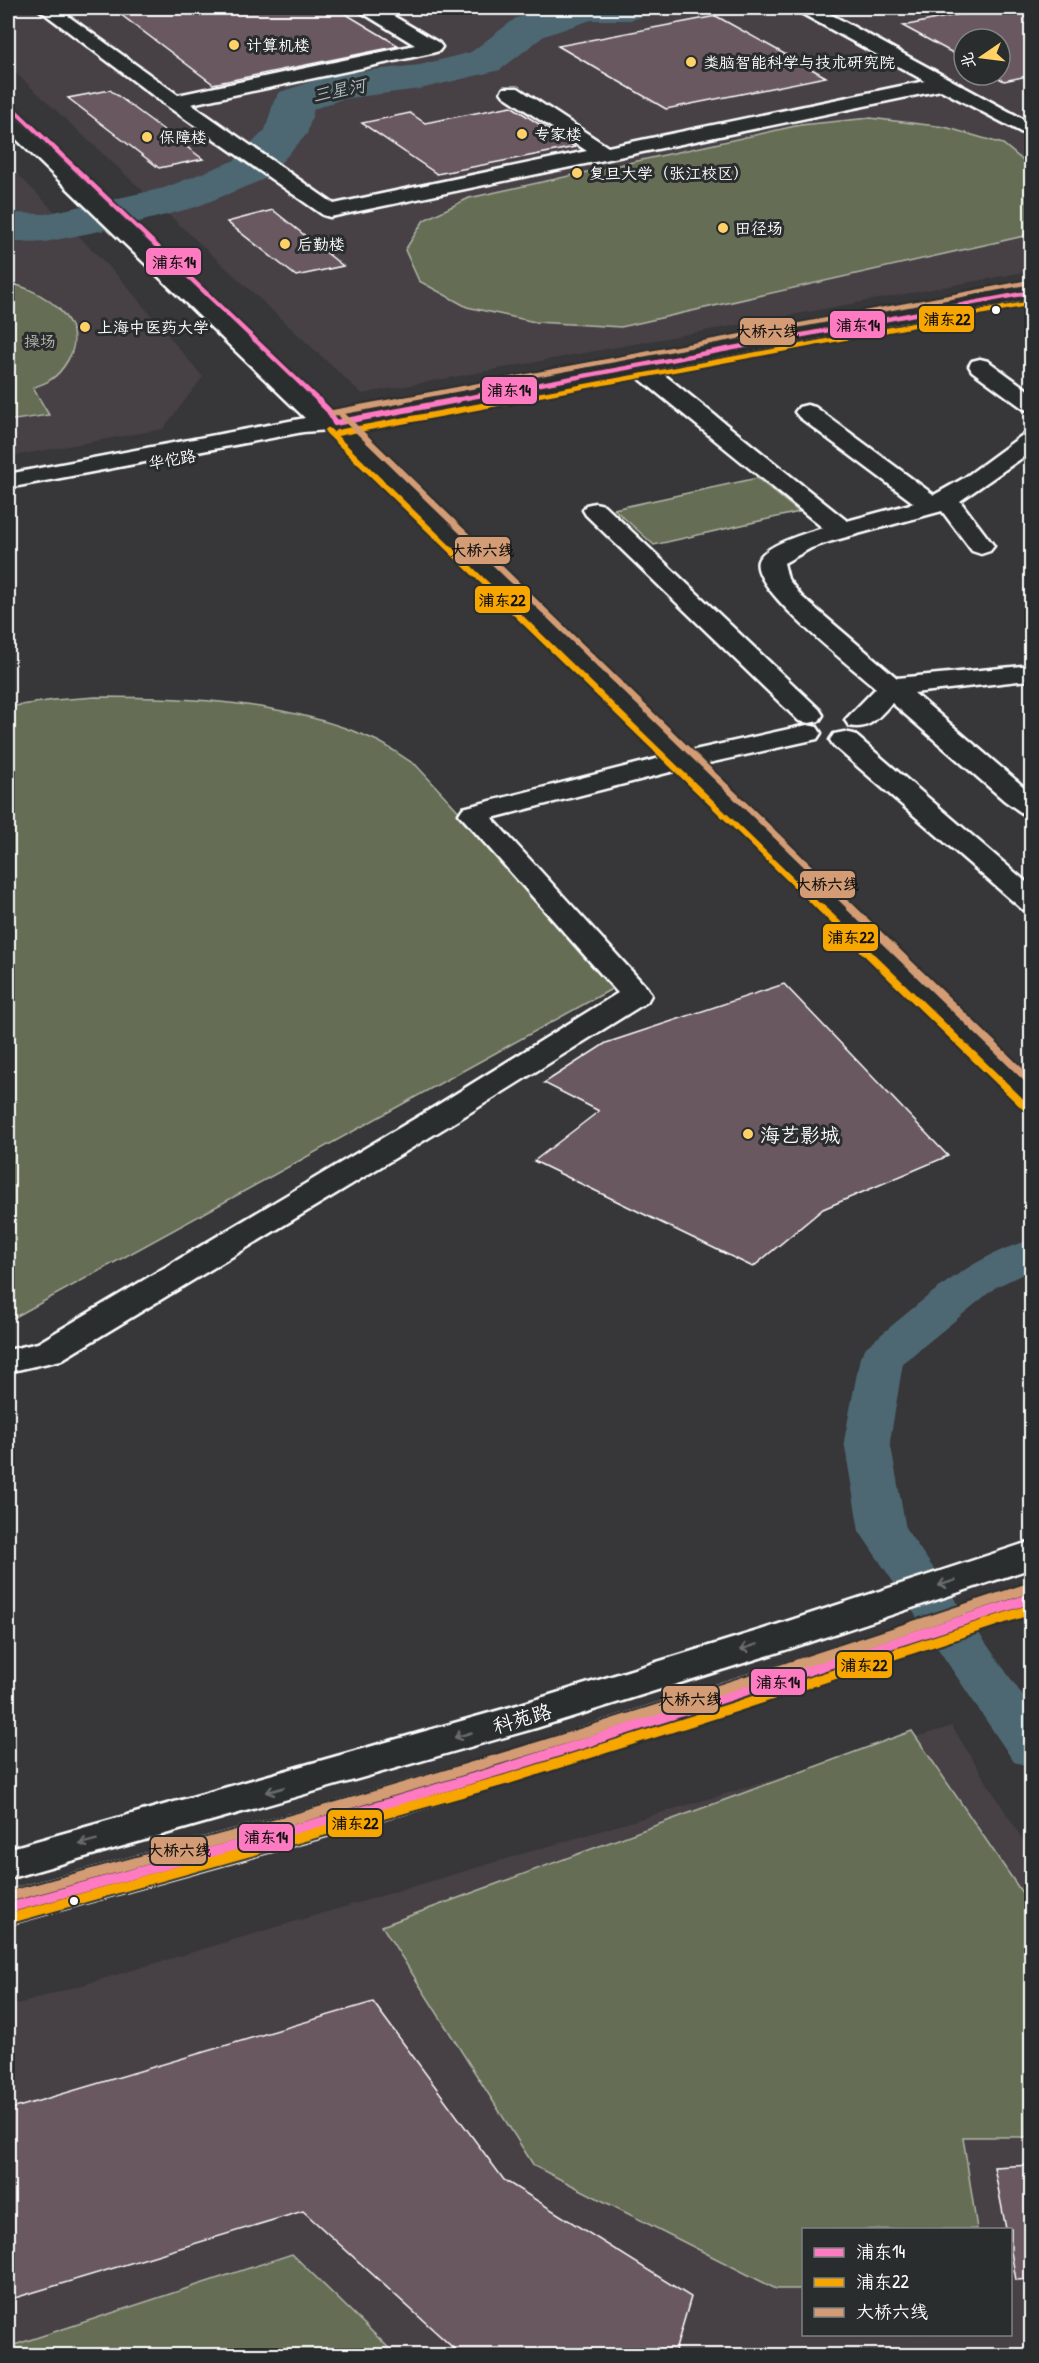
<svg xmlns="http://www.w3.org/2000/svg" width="1039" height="2363" viewBox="0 0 1039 2363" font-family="'Patrick Hand','LXGW WenKai TC',sans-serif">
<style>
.built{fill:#464044;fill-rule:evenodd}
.green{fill:#656e54;stroke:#b2b6aa;stroke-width:1.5}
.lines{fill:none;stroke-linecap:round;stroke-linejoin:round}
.canal{fill:#4d6772;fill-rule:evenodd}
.river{fill:#4d6772;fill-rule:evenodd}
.building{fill:#6a5860;stroke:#fff;stroke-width:1.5}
.minor-casing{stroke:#fff;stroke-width:5}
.minor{fill:#2a2d2e;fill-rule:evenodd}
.bus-1-far2-casing{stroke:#2a2d2e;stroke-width:8}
.bus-1-far1-casing{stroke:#2a2d2e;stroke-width:10}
.bus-1-casing{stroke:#2a2d2e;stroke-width:14}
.bus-2-far3-casing{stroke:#2a2d2e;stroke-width:8}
.bus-2-far2-casing{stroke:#2a2d2e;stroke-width:10}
.bus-2-far1-casing{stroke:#2a2d2e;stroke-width:12}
.bus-2-casing{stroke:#2a2d2e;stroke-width:14}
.bus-3-far3-casing{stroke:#2a2d2e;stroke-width:8}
.bus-3-far2-casing{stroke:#2a2d2e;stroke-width:10}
.bus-3-far1-casing{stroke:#2a2d2e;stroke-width:12}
.bus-3-casing{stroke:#2a2d2e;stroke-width:14}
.bus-1-far2{stroke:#fe7ac1;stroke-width:4.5}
.bus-1-far1{stroke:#fe7ac1;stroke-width:6}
.bus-1{stroke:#fe7ac1;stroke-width:10}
.bus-2-far3{stroke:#f7a600;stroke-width:4.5}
.bus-2-far2{stroke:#f7a600;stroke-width:6}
.bus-2-far1{stroke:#f7a600;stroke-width:8}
.bus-2{stroke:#f7a600;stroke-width:10}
.bus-3-far3{stroke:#d39c74;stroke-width:4.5}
.bus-3-far2{stroke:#d39c74;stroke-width:6}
.bus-3-far1{stroke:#d39c74;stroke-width:8}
.bus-3{stroke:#d39c74;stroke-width:10}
.oneway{stroke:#6a6c6d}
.poi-dot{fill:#ffd166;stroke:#2a2d2e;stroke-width:2}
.bus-dot{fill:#fff;stroke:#2a2d2e;stroke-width:2}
.labels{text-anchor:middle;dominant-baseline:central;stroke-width:6;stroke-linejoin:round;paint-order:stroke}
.far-poi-label{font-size:16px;fill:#fff;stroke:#2a2d2e;text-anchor:start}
.far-park-label{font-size:16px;fill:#b2b6aa;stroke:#2a2d2e}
.far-street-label{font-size:16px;fill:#fff;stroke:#2a2d2e}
.far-water-label{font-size:18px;font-style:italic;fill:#afbbc0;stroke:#2a2d2e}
.poi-label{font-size:20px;fill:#fff;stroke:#2a2d2e;text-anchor:start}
.street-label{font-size:20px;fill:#fff;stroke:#2a2d2e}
.line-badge{stroke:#2a2d2e;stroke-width:2}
.pale-badge-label{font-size:16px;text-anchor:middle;font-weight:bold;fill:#111}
</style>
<rect width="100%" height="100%" fill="#373638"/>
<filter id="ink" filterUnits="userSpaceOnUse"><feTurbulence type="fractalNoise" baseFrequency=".0167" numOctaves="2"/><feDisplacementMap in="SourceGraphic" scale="12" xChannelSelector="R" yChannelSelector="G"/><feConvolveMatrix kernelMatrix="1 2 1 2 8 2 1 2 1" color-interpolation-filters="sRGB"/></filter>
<g filter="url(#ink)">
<path class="built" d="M8,8H1031V271L362,394L8,66ZM964,39H1000V75H964Z
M8,164L120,278L203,377L163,429L8,457Z
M952,1726L1031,1853V2355L8,2356V2007ZM804,2230H1010V2334H804Z"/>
<path class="green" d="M870,118L945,127L1003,144L1031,167V219L1024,236L621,327L535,322L467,307L419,281L405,250L424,220L469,198L800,125Z
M8,283C41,289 91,321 68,360C64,367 57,376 50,380C45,384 38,385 33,388L49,415L8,421Z
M757,478L799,512L654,545L614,509Z
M96,697C189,697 286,701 373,739C388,745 402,757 416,765L619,985L8,1321V707L54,700Z
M912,1731L1031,1906V2137H963L977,2229L804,2230L803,2289H776L534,2166L382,1926Z
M292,2254L396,2355H8V2347Z"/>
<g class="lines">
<path class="canal" d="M1032,1240V1270L996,1287L903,1363L890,1441L906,1529L1032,1709V1767L1014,1762L859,1531L844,1441L860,1357L866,1347C917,1306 967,1256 1032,1240Z"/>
<path class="river" d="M550,8H650L644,16L630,20H591L544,36L500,70L420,89L342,99L314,109L307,134L267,178L196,207L120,227L45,242L8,241V213L45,214L164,188L235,160L265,130L274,101L280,92L335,74L420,65L471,52L516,18Z"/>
</g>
<path class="building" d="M112,8H336L399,46L213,84Z
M989,8H1032V75L1004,81L993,75H1000V39H964V59L903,26Z
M716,16L826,77L666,109L558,46Z
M110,90L203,159L159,168L68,98Z
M511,106L575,147L437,174L362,123L410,113L425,123Z
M273,210L343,266L296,276L227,222Z
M784,984L948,1156L823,1209L753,1267L534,1161L599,1111L544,1083L606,1043Z
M373,2002L504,2180L691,2297L674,2355H461L303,2211L8,2300V2110Z
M1032,2165V2279L1016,2280L1011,2252V2229H1006L994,2167Z"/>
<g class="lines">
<g class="minor-casing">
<path id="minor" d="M37,8H57L178,95L415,45L361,12L359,8H380L439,43L442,47L439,51L432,53L191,104L334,204L587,151L504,96L501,92L504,88H518L608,147L925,81L799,12L797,8H819L1032,124V138L941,90L330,217L323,215L167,106Z
M8,114L15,116L322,408L338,415L1032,285V299L657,369L847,521L914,503L799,417L795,412L799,407L807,405L815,407L934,495L964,478L1024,434L1032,432V451L960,501L994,546L990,551L981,554L972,551L942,511L832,541L811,548L784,563L788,579L802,597L897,678L1032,665V679L1028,680L914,693L1032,794V815L1022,813L1005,801L892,703C879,716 870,731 849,726L845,720L876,688C854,669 750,589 758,561C763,545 809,532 823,528L634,374L353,427L690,751L807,725L817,727L821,733L817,739L704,764L1032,1080V1107L1021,1105L678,770L492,818L647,988L651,995L647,1002L458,1120L61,1360L8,1372V1350L38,1343L436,1106L618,993L459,814L463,808L664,757L329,430L303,432L8,488V474L305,418L8,131Z
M980,359L988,361L1032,393V411L1024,409L972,371L969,366L972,361Z
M595,503L604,505L819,709L823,715L819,721L809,723L799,721L586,515L583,510L586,505Z
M844,732L854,734L1032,887V912L1022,909L834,746L830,740L834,734Z
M1032,1541V1568L792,1648L536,1728L8,1879V1849L521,1704L764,1629Z
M1032,1585V1612L744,1708L517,1780L322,1837L8,1924V1892L322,1807L500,1755Z"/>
</g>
<use href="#minor" class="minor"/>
<g class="bus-1-far2-casing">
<path id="bus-1-far2" d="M8,104L319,401
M450,401L1032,292"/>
</g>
<g class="bus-1-far1-casing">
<path id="bus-1-far1" d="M318,400L329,411L335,423
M335,423L458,400"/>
</g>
<g class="bus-1-casing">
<path id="bus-1" d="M8,1908L376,1807L504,1769L1032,1598"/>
</g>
<g class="bus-2-far3-casing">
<path id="bus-2-far3" d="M506,401L1032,303"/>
</g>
<g class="bus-2-far2-casing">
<path id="bus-2-far2" d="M328,431L821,909
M337,433L514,400"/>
</g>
<g class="bus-2-far1-casing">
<path id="bus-2-far1" d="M820,907L1025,1106"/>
</g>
<g class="bus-2-casing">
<path id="bus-2" d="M11,1918L505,1780L732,1708L1032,1609"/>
</g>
<g class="bus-3-far3-casing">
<path id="bus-3-far3" d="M395,401L1030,282"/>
</g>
<g class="bus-3-far2-casing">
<path id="bus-3-far2" d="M333,413L403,400
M342,415L852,909"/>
</g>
<g class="bus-3-far1-casing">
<path id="bus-3-far1" d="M850,907L1032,1083"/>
</g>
<g class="bus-3-casing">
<path id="bus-3" d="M8,1897C130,1863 253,1832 375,1796C595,1732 812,1660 1029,1588"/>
</g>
<use href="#bus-1-far2" class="bus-1-far2"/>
<use href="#bus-1-far1" class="bus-1-far1"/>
<use href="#bus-1" class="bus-1"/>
<use href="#bus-2-far3" class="bus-2-far3"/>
<use href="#bus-2-far2" class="bus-2-far2"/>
<use href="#bus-2-far1" class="bus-2-far1"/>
<use href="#bus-2" class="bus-2"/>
<use href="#bus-3-far3" class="bus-3-far3"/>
<use href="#bus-3-far2" class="bus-3-far2"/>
<use href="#bus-3-far1" class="bus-3-far1"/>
<use href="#bus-3" class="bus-3"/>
</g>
<defs><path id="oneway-shaft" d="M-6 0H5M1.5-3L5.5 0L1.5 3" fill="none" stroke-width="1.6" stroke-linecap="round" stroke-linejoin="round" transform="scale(1.5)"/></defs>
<g class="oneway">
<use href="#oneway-shaft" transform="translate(947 1583) rotate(162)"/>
<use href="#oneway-shaft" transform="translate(749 1647) rotate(162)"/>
<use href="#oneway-shaft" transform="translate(463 1735) rotate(164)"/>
<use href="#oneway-shaft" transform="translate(275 1790) rotate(164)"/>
<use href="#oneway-shaft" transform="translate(88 1842) rotate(165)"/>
</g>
</g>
<g class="poi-dot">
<circle cx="234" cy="45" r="6"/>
<circle cx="691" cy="62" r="6"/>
<circle cx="522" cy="134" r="6"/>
<circle cx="147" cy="137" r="6"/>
<circle cx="577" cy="173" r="6"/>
<circle cx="723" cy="228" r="6"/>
<circle cx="285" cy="244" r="6"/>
<circle cx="85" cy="327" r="6"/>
<circle cx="748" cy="1134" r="6"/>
</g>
<g class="bus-dot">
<circle cx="996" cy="310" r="5"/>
<circle cx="74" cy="1901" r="5"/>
</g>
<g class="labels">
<g class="far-poi-label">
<text x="246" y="45">计算机楼</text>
<text x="703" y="62">类脑智能科学与技术研究院</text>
<text x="534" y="134">专家楼</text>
<text x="159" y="137">保障楼</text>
<text x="589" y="173">复旦大学（张江校区）</text>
<text x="735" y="228">田径场</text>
<text x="297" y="244">后勤楼</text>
<text x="97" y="327">上海中医药大学</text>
</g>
<g class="far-park-label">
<text x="40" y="341">操场</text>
</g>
<g class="far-street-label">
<text transform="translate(172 459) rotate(-10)">华佗路</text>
</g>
<g class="far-water-label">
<text transform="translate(339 90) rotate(-12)">三星河</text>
</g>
<g class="poi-label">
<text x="760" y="1134">海艺影城</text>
</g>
<g class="street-label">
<text transform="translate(522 1718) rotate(-16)">科苑路</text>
</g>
</g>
<g class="line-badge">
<rect x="145" y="247" width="57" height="29" rx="6" fill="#fe7ac1"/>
<rect x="918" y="305" width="57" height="28" rx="6" fill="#f7a600"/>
<rect x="829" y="310" width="57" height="29" rx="6" fill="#fe7ac1"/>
<rect x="739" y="317" width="57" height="29" rx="6" fill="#d39c74"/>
<rect x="481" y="376" width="57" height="29" rx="6" fill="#fe7ac1"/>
<rect x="454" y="536" width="57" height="29" rx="6" fill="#d39c74"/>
<rect x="474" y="585" width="57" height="29" rx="6" fill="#f7a600"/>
<rect x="799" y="870" width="57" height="29" rx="6" fill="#d39c74"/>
<rect x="822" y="923" width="57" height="29" rx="6" fill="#f7a600"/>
<rect x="836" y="1651" width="57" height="28" rx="6" fill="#f7a600"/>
<rect x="750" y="1668" width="56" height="28" rx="6" fill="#fe7ac1"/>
<rect x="662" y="1685" width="57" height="29" rx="6" fill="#d39c74"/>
<rect x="327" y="1809" width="56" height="29" rx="6" fill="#f7a600"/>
<rect x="238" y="1823" width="56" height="29" rx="6" fill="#fe7ac1"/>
<rect x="150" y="1836" width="57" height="29" rx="6" fill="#d39c74"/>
</g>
<g class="pale-badge-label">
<text x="174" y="268">浦东14</text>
<text x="947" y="325">浦东22</text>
<text x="858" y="331">浦东14</text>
<text x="767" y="337">大桥六线</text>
<text x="509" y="396">浦东14</text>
<text x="482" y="556">大桥六线</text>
<text x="502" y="606">浦东22</text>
<text x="827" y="890">大桥六线</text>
<text x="851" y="943">浦东22</text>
<text x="864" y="1671">浦东22</text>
<text x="778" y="1688">浦东14</text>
<text x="690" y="1705">大桥六线</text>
<text x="355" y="1829">浦东22</text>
<text x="266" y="1843">浦东14</text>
<text x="179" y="1856">大桥六线</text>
</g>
<rect width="1039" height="2363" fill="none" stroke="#2a2d2e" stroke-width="30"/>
<rect x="15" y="15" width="1009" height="2333" fill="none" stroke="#fff" stroke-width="2" filter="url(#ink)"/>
<rect x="802" y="2228" width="210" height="108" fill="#2a2d2e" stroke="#7f8182" stroke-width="1.5"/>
<rect x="814" y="2248" width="30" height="9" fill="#fe7ac1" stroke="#7f8182" stroke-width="1.5"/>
<text x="856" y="2258" font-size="18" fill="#ffffff">浦东14</text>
<rect x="814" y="2278" width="30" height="9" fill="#f7a600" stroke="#7f8182" stroke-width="1.5"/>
<text x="856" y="2288" font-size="18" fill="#ffffff">浦东22</text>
<rect x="814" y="2308" width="30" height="9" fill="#d39c74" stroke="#7f8182" stroke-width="1.5"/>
<text x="856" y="2318" font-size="18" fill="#ffffff">大桥六线</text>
<g transform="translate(982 57) rotate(256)"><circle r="28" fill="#2a2d2e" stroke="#7f8182" stroke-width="1.5"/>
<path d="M0-4.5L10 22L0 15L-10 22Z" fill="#ffd166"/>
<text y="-9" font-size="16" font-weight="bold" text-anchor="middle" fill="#ffffff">北</text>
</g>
</svg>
